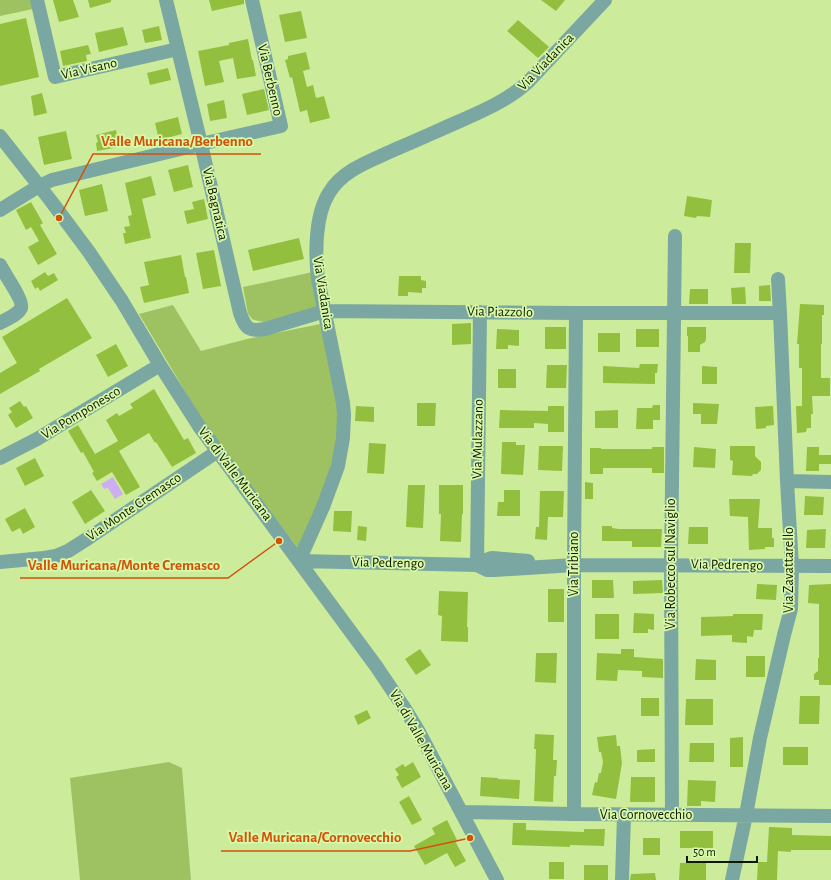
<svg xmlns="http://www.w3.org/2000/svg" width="831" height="880" viewBox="0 0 831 880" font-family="'Alegreya Sans',sans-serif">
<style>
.green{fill:#9ec262}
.water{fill:#cdaef0}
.building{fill:#93bf3e}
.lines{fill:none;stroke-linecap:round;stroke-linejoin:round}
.minor{stroke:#7aa7a1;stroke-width:14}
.labels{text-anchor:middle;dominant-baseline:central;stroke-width:3.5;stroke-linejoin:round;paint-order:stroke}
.street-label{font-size:14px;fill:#0e1800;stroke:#d9f9a8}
.leader{fill:none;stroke:#d2520b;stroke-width:1.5}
.callout-dot{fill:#d2520b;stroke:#d9f9a8;stroke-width:1.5}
.callout-label{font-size:15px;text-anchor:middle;font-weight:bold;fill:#d2520b;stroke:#d9f9a8;stroke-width:3.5;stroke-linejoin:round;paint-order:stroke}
</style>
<rect width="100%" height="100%" fill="#ccec9c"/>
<path class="green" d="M0,0H31L33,9L0,16Z
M313,272L320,310L264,322L254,320L252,319L248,314L243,287Z
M173,305L201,351L247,339L320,324L338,398L337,443L325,489L298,548L204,423L139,314Z
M169,762L182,768L191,880H80L70,778Z"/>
<path class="water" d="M113,477L123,494L115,499L108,488L104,489L101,484Z"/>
<path class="building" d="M53,0H73L79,17L59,22Z
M88,0H111V2L90,8Z
M209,0H244V4L212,11Z
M541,0H565L556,11Z
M301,11L307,38L285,42L279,15Z
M26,18L39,77L0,86V24Z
M518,20L549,47L538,58L507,31Z
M159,26L162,40L145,43L142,30Z
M123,27L128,45L99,52L95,33Z
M248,39L252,60H253L256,76L237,79L233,58L219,61L224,82L205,86L198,51L229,45V43Z
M88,45L91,54L86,55L87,61L63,66L60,51Z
M306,52L310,69L303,71L307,87L313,85L316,98L324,96L330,118L310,123L307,110L300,112L292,77L290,78L285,60L288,59V56Z
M168,68L171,80L150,85L147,73Z
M264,89L269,110L247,115L242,94Z
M42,93L47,113L34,116L31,96Z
M224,100L227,118L210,121L207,104Z
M178,117L182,134L159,140L155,123Z
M116,130L119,147L97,151L96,143L98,142L96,135Z
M66,131L72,159L44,165L38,137Z
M188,165L193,187L174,192L168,170Z
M151,176L156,195L142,199L151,238L125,244L123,233H126L124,227L130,226L128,216L132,215L125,183Z
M102,184L108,211L85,216L79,190Z
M687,196L712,200L710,217L697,216L696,218L684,216Z
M204,199L208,219L187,224L184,211L194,209L192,202Z
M31,202L43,223L40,225L57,254L38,265L28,247L39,241L31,227L26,230L16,210Z
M299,238L304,259L253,271L248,250Z
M735,243H751L750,273H734Z
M214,250L221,286L203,289L196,253Z
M181,255L185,277H186L189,293L144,303L140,287L149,285L144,262Z
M45,272L48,276L54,273L58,280L40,291L38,287L35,289L31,281Z
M399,276H421V280L426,281V288H422V293L408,292V296H398Z
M770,285L771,301H759V286Z
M745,287L746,304H732L731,288Z
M690,289H708V304H689Z
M67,298L92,338L39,369L40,371L0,394V373L17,363L2,337Z
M800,304L824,305V315H822V344H821V378H830V396H812L813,414H811V428H807L806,432L797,433L796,406H802V368H799V344H797Z
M471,323V344L452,345V324Z
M545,327H566V349H545Z
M687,327H706V339L705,342L700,345V352H688V336H687Z
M497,329L519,330V346L508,345V349H496Z
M636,329H659V347H636Z
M598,333H620V352H598Z
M116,344L128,366L108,377L96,355Z
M640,364H658L657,373H655V384L603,383V366L639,368Z
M547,365H567L566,388H546Z
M702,366L717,367V384H702Z
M498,369H516V388H498Z
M154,389L184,440L188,438L196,453L172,467L156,442L155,443L149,433L119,451L140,487L126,495L112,472L97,481L92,473L94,472L83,452L81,453L68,431L78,425L95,454L118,441L106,420L117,413L119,416L133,408L130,404Z
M20,401L24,407L26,406L33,418L16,428L8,415L12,412L9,408Z
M417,403H436L435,426H417Z
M693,403L719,404L717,424H701V414H693Z
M653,405H660V420H653V429H636L637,408H652Z
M356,406L374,407V422L355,421Z
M548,406H564V432H548V424L534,423V428H499L500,410L548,411Z
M773,406L774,425L766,426V428L756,429L755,407Z
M618,410V428H595V411Z
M502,442H516V445H525L523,475L501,474Z
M369,443L386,444L384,474L367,473Z
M539,446H563L562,471L538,470Z
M730,446H755V456L761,462V470L757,474H753L752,476L732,475L733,461L730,460Z
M652,447H664V473H652V468H603V474H590V448H601V449H652Z
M694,447L716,449L715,468L693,467Z
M807,447H819V455H831V464H819V471H806Z
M35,458L44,476L25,486L16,468Z
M585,482L593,483V499H585Z
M408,485H425L423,528L406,527Z
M439,485H463V514H462L461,542L440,541L441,514H439Z
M91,490L105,511L85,524L72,502Z
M504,490H520V516H497L498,502H504Z
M540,491H564L563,517H548L547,540L535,539L536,527H539Z
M805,496L824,497L823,515H804Z
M729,499H760L758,528H772V538H774V547H765V549L749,550L748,517L730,516Z
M25,508L35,527L23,534L20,528L12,532L5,519Z
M334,511H352L351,532L333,531Z
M358,526L367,527L366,541L357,540Z
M602,526H612V528L619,529H662L661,547H632V541H602Z
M689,527H708V544H688Z
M826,529L825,548H806L807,530Z
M592,580H613L614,598H592Z
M662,580L663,593L633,594V581Z
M757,584L777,585L776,600L756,599Z
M831,584V685H819V680H814V674L818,671V658H819V604L808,603L809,585Z
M548,589H564V622H548Z
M439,591L468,592L467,627H468V642L441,641L442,616L438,615Z
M634,613L654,614V630L648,629V633H633Z
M595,614H619V639H595Z
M733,614H763L762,630H754L753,637L747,636V643L732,642V635L701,636V617L733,616Z
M420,649L431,665L416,675L405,659Z
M621,649H634V657L663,659V678L642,677V671L618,670L617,681L596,680L597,653L621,654Z
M536,653H557L556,683L535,682Z
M746,656H765V677H746Z
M696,659L716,660V680H695Z
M800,696H820L819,724H799Z
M641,698H659V716H641Z
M686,699H713V725H685Z
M367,710L371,718L358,725L354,716Z
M535,734L554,735L553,760H557L556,776H554L553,802L534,801L536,749H534Z
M616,735L617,746H620L622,763L616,799L592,795L595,782L597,783L599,773H601L603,762L601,752H599L597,737Z
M743,737V767H730V738Z
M690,743H714V762H689Z
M783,747H808V765H783Z
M655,749V762H637V750Z
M413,762L421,777L402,788L396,777L399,775L395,769L403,764L405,767Z
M481,777L498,778V779L520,780L519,799L480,796Z
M631,777H655V802H630Z
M688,780L716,781L715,802L701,801V806H687Z
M409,796L422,820L412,825L399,802Z
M447,820L457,840L455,841L466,861L455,867L447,853L425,865L414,846L435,834L432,828Z
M513,823H526V830L584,832V829H605L604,846L570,845V847L512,845Z
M769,827L792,828V835L831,836V850H791V852L778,851L777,880H757L758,862H767Z
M680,831H713V848H680Z
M643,838H660V855H643Z
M549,862H564V879H549Z
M680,863H706V880H679Z
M584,865H608V880H584Z
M655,873L656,880H630L631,874Z"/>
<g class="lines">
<path class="minor" d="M37,0L55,77L178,49
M166,0L201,144L240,313C245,328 249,332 265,329L325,311L576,313H780
M605,0L528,82C508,100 485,110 460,121C439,130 418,140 396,149C373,160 343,169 329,193C315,215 315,253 318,279L343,403L344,415L343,438L338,466L323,507L299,561L477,565L487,570H494L574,565L831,566
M0,136L51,201L89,252L122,301L160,365L199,426L376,666L405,709L419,732L497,880
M0,210L39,186L52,180L201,144L281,126L252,0
M0,265C4,273 24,301 21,308C18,315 6,319 0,323
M0,458L37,439L160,365
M787,481L831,482
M0,562L44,558L56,556L68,551L90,537L218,451
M477,565L480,312
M477,565L483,561L492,558L528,561
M461,812L574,814L831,816
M574,814V565L576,313
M672,815L671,565L675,236
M622,880L624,815
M732,880L746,815L760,738L784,635L791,609L792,566L787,481L780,313L778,279"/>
</g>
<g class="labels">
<g class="street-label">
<text transform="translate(546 62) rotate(-46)">Via Viadanica</text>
<text transform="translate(89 69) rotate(-13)">Via Visano</text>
<text transform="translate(270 80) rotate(77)">Via Berbenno</text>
<text transform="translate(215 204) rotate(77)">Via Bagnatica</text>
<text transform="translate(323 293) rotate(81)">Via Viadanica</text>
<text transform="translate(500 312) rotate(1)">Via Piazzolo</text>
<text transform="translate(81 413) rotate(-31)">Via Pomponesco</text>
<text transform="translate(478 439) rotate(-89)">Via Mulazzano</text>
<text transform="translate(235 474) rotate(53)">Via di Valle Muricana</text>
<text transform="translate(134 507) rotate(-34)">Via Monte Cremasco</text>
<text transform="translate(388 563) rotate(1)">Via Pedrengo</text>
<text transform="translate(574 564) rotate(-90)">Via Tribiano</text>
<text transform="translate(671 564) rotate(-90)">Via Robecco sul Naviglio</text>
<text transform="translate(727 565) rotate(1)">Via Pedrengo</text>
<text transform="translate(789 570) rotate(-90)">Via Zavattarello</text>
<text transform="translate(421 740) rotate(60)">Via di Valle Muricana</text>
<text x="646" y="815">Via Cornovecchio</text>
</g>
</g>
<path class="leader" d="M59 218L93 154H261M279 541L228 578H20M470 838L410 851H221"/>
<g class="callout-dot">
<circle cx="59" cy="218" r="4"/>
<circle cx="279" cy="541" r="4"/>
<circle cx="470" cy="838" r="4"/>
</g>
<g class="callout-label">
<text x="177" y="146">Valle Muricana/Berbenno</text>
<text x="124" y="570">Valle Muricana/Monte Cremasco</text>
<text x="315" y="842">Valle Muricana/Cornovecchio</text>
</g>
<path d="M687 856v6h70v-6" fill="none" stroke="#0e1800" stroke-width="2"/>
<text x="693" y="856" font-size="12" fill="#0e1800" stroke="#d9f9a8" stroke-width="3" paint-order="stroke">50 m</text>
</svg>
